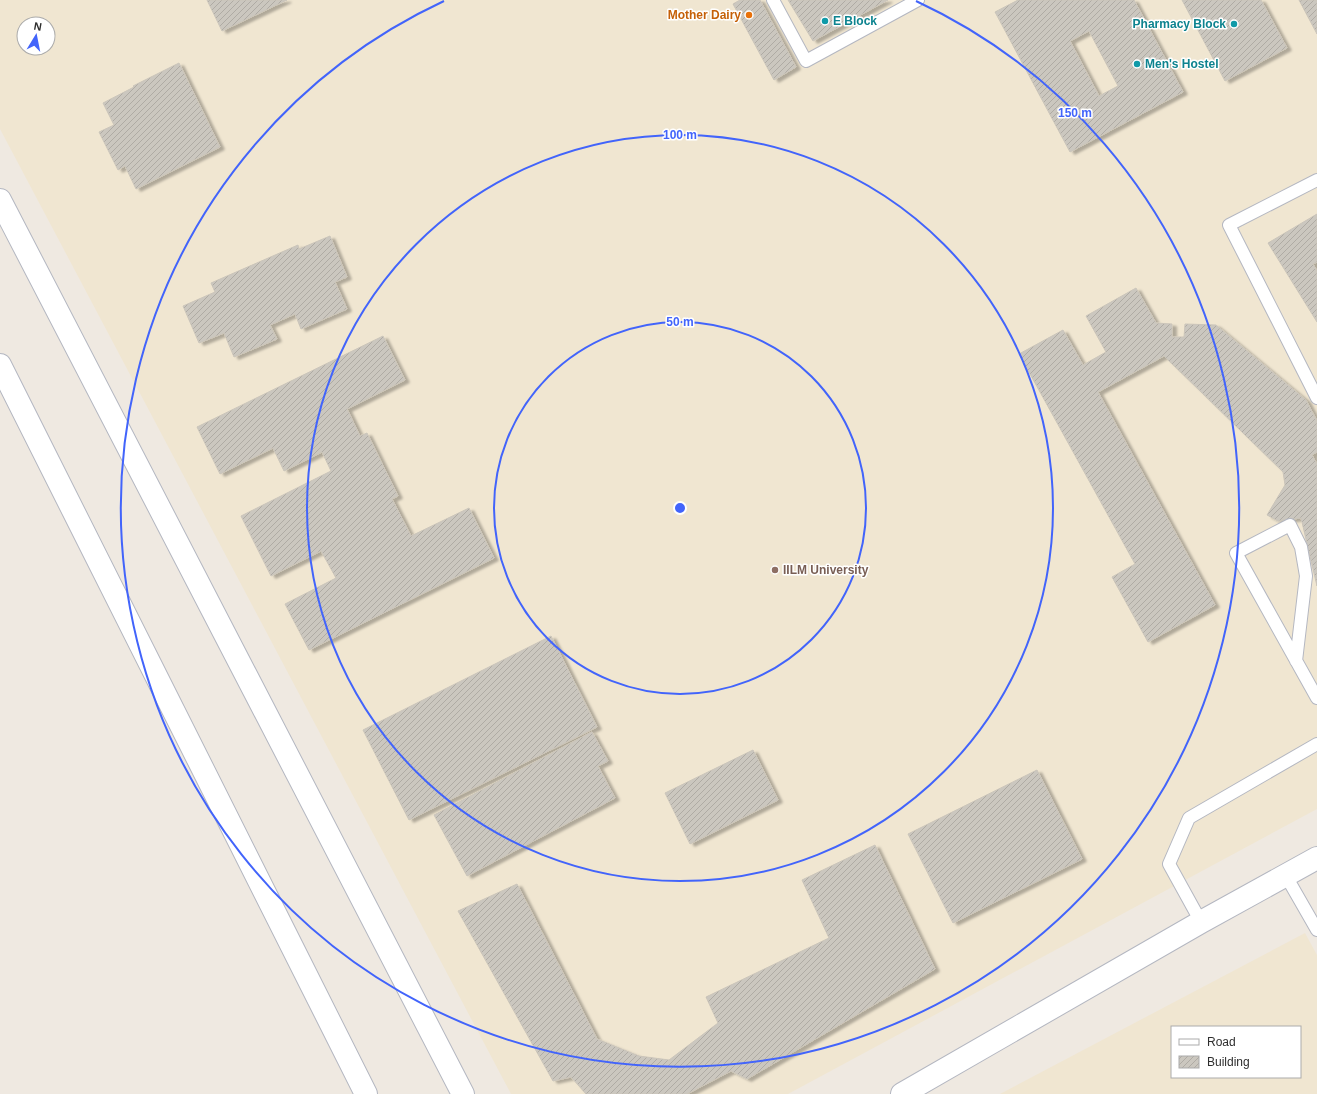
<svg xmlns="http://www.w3.org/2000/svg" width="1317" height="1094" viewBox="0 0 1317 1094" font-family="Helvetica,sans-serif">
<style>
.education{fill:#f0e6d1;fill-rule:evenodd}
.building{fill:url(#building-hatch);stroke:#cbc5ba;fill-rule:evenodd;filter:url(#shadow)}
.lines{fill:none;stroke-linecap:round;stroke-linejoin:round}
.lane-casing{stroke:#b4b7c1;stroke-width:14}
.street-casing{stroke:#b4b7c1;stroke-width:24}
.secondary-casing{stroke:#b4b7c1;stroke-width:24}
.lane{stroke:#fff;stroke-width:12}
.street{stroke:#fff;stroke-width:22}
.secondary{stroke:#fff;stroke-width:22}
.ring{fill:none;stroke:#4264fb;stroke-width:2}
.food-dot{fill:#e8710a;stroke:#fff;stroke-width:1.5}
.culture-dot{fill:#0f9aa8;stroke:#fff;stroke-width:1.5}
.education-dot{fill:#8d6e63;stroke:#fff;stroke-width:1.5}
.labels{text-anchor:middle;dominant-baseline:central;stroke-width:3;stroke-linejoin:round;paint-order:stroke}
.food-label{font-size:12px;font-weight:bold;fill:#c56008;stroke:#fff;text-anchor:end}
.culture-label{font-size:12px;font-weight:bold;fill:#0d838f;stroke:#fff;text-anchor:start}
.education-label{font-size:12px;font-weight:bold;fill:#785e54;stroke:#fff;text-anchor:start}
.centre{fill:#4264fb;stroke:#fff;stroke-width:2}
.ring-label{font-size:12px;text-anchor:middle;font-weight:bold;fill:#4264fb;stroke:#fff;stroke-width:3;stroke-linejoin:round;paint-order:stroke}
</style>
<defs>
<pattern id="building-hatch" width="6" height="6" patternUnits="userSpaceOnUse"><rect width="6" height="6" fill="#cbc7bf"/><path d="M-1 1l2-2M0 6l6-6M5 7l2-2" fill="none" stroke="#afaba4"/></pattern>
<filter id="shadow"><feDropShadow dx="4.5" dy="2.5" stdDeviation="1" flood-color="#0004"/></filter>
</defs>
<rect width="100%" height="100%" fill="#efe9e1"/>
<path class="education" d="M0,0H1317V809L788,1094H511L0,129ZM24,24H48V48H24Z
M1305,933L1317,955V1094H1000ZM1172,1027H1300V1077H1172Z"/>
<path class="building" d="M207,0H287L222,31Z
M740,0H760L796,67L774,80L733,4Z
M788,0H888L813,41Z
M1018,0H1134L1183,92L1070,152L995,12ZM1089,31L1118,86L1099,96L1070,41Z
M1182,0H1261L1287,48L1225,81Z
M1299,0H1317V34Z
M179,63L220,147L136,189L125,166L118,170L99,132L114,125L103,103L134,87L133,86Z
M1317,214V262L1313,264L1317,271V322L1268,243Z
M330,236L347,277L335,282L347,309L301,329L295,314L270,325L277,339L234,357L224,333L199,343L183,306L215,292L211,283L298,245L299,249Z
M1136,288L1156,323L1172,324V337H1184L1185,324L1216,325L1306,400L1317,421V452L1312,455L1317,464V586L1301,518L1278,521L1267,515L1285,485L1283,472L1164,356L1098,392L1215,605L1148,642L1112,577L1135,564L1019,354L1063,330L1083,365L1106,352L1086,316Z
M383,336L405,380L347,409L360,436L367,433L398,496L392,499L411,536L469,508L494,558L309,650L285,604L336,578L321,551L271,576L241,516L331,471L322,452L284,471L273,448L220,474L197,427Z
M551,636L597,727L409,820L363,730Z
M592,732L608,761L598,766L615,798L467,876L434,815Z
M753,750L778,800L690,844L665,793Z
M1037,770L1082,859L953,923L908,834Z
M875,845L935,969L747,1079L731,1071L687,1094H586L571,1077L553,1081L458,911L517,884L597,1039L639,1056L669,1060L718,1023L706,997L829,938L802,880Z"/>
<g class="lines">
<g class="lane-casing">
<path id="lane" d="M773,0L806,61L918,0
M1317,180L1229,225L1317,398
M1296,661L1306,576L1301,547L1290,525L1236,553L1317,698
M1286,876L1317,930
M1201,922L1169,864L1189,818L1317,744"/>
</g>
<g class="street-casing">
<path id="street" d="M0,365L366,1094
M902,1094L1201,922L1317,858"/>
</g>
<g class="secondary-casing">
<path id="secondary" d="M0,200L463,1094"/>
</g>
<use href="#lane" class="lane"/>
<use href="#street" class="street"/>
<use href="#secondary" class="secondary"/>
</g>
<g class="ring">
<circle cx="680" cy="508" r="186"/>
<circle cx="680" cy="508" r="373"/>
<path d="M916 1A559 559 0 1 1 444 1"/>
</g>
<circle class="food-dot" cx="749" cy="15" r="4"/>
<g class="culture-dot">
<circle cx="825" cy="21" r="4"/>
<circle cx="1234" cy="24" r="4"/>
<circle cx="1137" cy="64" r="4"/>
</g>
<circle class="education-dot" cx="775" cy="570" r="4"/>
<g class="labels">
<g class="food-label">
<text x="741" y="15">Mother Dairy</text>
</g>
<g class="culture-label">
<text x="833" y="21">E Block</text>
<text x="1226" y="24" text-anchor="end">Pharmacy Block</text>
<text x="1145" y="64">Men's Hostel</text>
</g>
<g class="education-label">
<text x="783" y="570">IILM University</text>
</g>
</g>
<circle cx="680" cy="508" r="6" class="centre"/>
<g class="ring-label">
<text x="1075" y="117">150 m</text>
<text x="680" y="139">100 m</text>
<text x="680" y="326">50 m</text>
</g>
<rect x="1171" y="1026" width="130" height="52" fill="#ffffff" stroke="#ababab"/>
<rect x="1179" y="1039" width="20" height="6" fill="#ffffff" stroke="#ababab"/>
<text x="1207" y="1046" font-size="12" fill="#2e2e2e">Road</text>
<rect x="1179" y="1056" width="20" height="12" fill="url(#building-hatch)" stroke="#ababab"/>
<text x="1207" y="1066" font-size="12" fill="#2e2e2e">Building</text>
<g transform="translate(36 36) rotate(10)"><circle r="19" fill="#ffffff" stroke="#ababab"/>
<path d="M0-3L7 15L0 10L-7 15Z" fill="#4264fb"/>
<text y="-6" font-size="11" font-weight="bold" text-anchor="middle" fill="#2e2e2e">N</text>
</g>
</svg>
